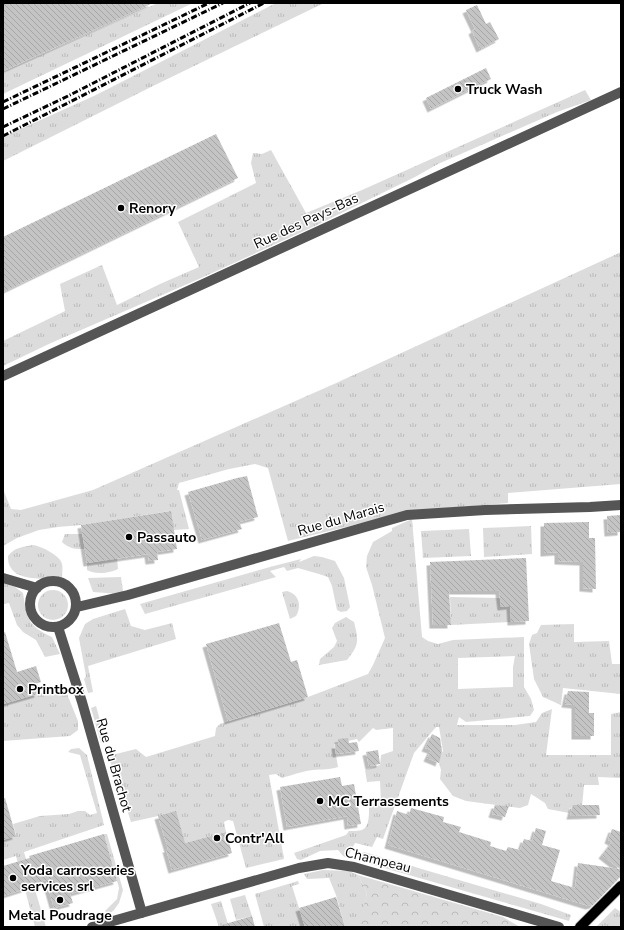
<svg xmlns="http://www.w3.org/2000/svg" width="624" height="930" viewBox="0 0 624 930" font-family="'Nunito Sans',sans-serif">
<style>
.grass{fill:url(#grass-tufts);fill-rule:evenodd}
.forest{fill:url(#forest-crowns)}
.building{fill:url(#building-back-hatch);filter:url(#shadow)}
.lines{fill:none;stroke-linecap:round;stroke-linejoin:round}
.major-casing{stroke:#dbdbdb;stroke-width:12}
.minor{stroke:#555;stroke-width:10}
.major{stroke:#000;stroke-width:10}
.rail{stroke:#000;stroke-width:3;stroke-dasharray:6 2 1 2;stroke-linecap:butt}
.poi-dot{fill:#000;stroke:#fff;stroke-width:1.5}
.labels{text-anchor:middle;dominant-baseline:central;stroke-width:3;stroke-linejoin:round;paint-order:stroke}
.poi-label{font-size:14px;font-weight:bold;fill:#000;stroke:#fff;text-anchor:start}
.street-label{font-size:14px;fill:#000;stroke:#fff}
</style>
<defs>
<pattern id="grass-tufts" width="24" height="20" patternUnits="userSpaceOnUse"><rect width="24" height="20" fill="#dcdcdc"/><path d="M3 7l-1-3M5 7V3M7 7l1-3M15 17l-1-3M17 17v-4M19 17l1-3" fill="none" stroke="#bbb"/></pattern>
<pattern id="forest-crowns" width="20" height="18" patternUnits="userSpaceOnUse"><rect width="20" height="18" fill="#dcdcdc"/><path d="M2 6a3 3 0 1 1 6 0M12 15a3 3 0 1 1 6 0" fill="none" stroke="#bbb"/></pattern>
<pattern id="building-back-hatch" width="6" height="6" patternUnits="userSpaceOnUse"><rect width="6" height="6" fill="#c4c4c4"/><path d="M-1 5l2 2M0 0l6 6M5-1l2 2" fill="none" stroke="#a7a7a7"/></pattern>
<filter id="shadow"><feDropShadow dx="-3.5" dy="3.5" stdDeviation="0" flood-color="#0004"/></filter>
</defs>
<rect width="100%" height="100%" fill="#fff"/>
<path class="grass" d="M158,3H193L3,94V72Z
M276,3H324L155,85L3,161V137L96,95Z
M585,90L591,100L557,112L438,164L415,177L317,225L199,279L51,343L3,366V341L65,311L60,284L102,265L117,305L160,284L199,267L178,222L256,183L251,163L253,153L262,154L271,150L306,213L362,190Z
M621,252V484L508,493V503L412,511L288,541L268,468L255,464L229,469L179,483L177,490H179L189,529L174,530L170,511L81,525L58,527L39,530L17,538L3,546V489L11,509L21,510L93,490L334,384Z
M412,519L422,637L428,641L438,644L453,640L524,637V687L531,699L534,710L530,716L466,722L459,717L457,725H515L536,722L542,713L552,709L546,755H611V714L621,712V778L598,777L599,785H584L582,807L569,808V813L548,809L545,803L531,794L528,805L520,808L466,801L453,796L440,779L441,770L438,759L443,751L439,727H436L414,753L383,839L377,837L372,847L355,843L347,858L343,856L338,850L320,851L301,860L297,859L294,853L346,835L349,831C353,831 359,831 362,830C370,827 369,812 369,805L381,802L380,781L367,782L365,770L380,765L381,755L393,751V728L376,730L373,728L359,742L357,739L334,744L338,767C329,770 323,769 313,770C303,771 292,775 282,778L276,774L269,775L284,859L246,868L233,821L228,820L224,822L226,832L185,843L158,816L131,822L116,776L108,756L136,749L146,757L215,736L216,728L220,724L308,697L368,674L373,665L385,638L372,585L366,567L367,556L373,542L392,531V528ZM515,656L513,667V687L458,689V658Z
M531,526L532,554L484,557L483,528Z
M469,529L471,556L423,558L421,531Z
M65,534H82L85,549C76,549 69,549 62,542Z
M33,545C41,546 61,556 62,564C63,568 62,573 62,578C49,579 18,581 11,568C8,564 8,560 8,556C15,547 23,547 33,545Z
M314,556L322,557L335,561L344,578L350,607L347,611L341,612L337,610L332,586L328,577L319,574L298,568L287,571L284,567L270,571L276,577L145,614L140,604L270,567L301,559L299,562Z
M117,558L118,569C111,573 95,575 87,570V563Z
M121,577L123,591L119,594L93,592L88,578Z
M3,583L15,587L23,593C27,619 28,626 52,637L60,654L45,657L36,640L23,632L17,625L9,603L3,604Z
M38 605a15 15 0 1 1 30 0a15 15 0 1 1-30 0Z
M287,591C299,594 302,606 296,616L290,619L282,592Z
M450,597L500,598L501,607L510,606L511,622L451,625Z
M125,609L131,626L145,630L172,623L176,639L88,666L93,692L88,693L84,679L86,676L79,638L85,624L93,619Z
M346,617L354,622C359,641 359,645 347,660L319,665L320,659L334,647L337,641L332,628L335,623Z
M574,624V642L609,641L612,664H621V694L563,688L561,705L543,697L534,679L529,644L532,635L537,633L541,625Z
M65,689L78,721V730L70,736L3,741V704L37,694Z
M96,706L106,742L101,743L91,708Z
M79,748L87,755L104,825L24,852L46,927H35L16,856L3,860V840L16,835L13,824L40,816L69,814L78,811H85L90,815L97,813L80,755L68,752L71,749Z
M104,834H107L123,890L119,903L114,910L109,914L105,911L117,899L119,888Z
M364,852L541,904L571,915L569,921L360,861L361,854Z
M323,870L349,871L358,875L367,893L361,926L345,927L336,895L329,878L307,879L304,874Z
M298,881L299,884L292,886L305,927H264L255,894Z
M245,895L252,916L236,920L230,899Z
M221,901L229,927H219L211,904Z
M615,908L621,912V927H596Z"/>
<path class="forest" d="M358,875L503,917L520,927H360L367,893Z"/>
<path class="building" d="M3,3H153L3,71Z
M477,5L486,24L490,22L499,39L480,49L472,31L475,29L466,10Z
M486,68L491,79L431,109L426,98Z
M216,134L238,178L3,292V237Z
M247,476L258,517L239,522L242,529L202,540L188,492L237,478Z
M171,511L177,549L157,552L158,560L149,561L148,554L87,563L81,525Z
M621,515V532L608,533L607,516Z
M589,522V538H595L596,589L583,588V562L558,561V552L544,553V523Z
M526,558L529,621L511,622L510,606L501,607L499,591H449L451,625H433L430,562Z
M279,623L291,662L297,660L308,697L228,721L206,644Z
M5,632L17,672L36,666L41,682L35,684L38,694L3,704V633Z
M568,691L589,692V713H594V736H575V705L565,704Z
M432,734L440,738L442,751L439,763L427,758L431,750L425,748Z
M348,738L349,743L357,742L359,751L336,754L335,745H339L338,739Z
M378,750L380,764L369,766L366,752Z
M340,777L342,786L354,784L361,824L348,826L347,816L287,827L280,787Z
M3,798H5L16,836L3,840Z
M495,805L509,806L505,817L492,814Z
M573,805H599L600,815L570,816Z
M411,808L444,817L443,822L461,827L459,832L491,842L490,846L506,851L508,847L520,850L524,839L532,841L536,828L546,831L542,845L560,850L551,881L575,888L578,863L620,869L602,855L612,842L608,840L612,829L621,832V876L593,905L589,906L388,845L397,811L409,815Z
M176,811L185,843L226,832L232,853L172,870L166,849H168L158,816Z
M104,834L117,881L70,894L73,903L54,908L46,880L25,887V889L3,896V866L30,858L29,856Z
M336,897L345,927H305L299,908Z
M252,916L255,927H222V925Z"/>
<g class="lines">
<g class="major-casing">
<path id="major" d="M580,927L621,886"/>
</g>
<path class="minor" d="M3,376L621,92
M3,578L37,588
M30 604a23 23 0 1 1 46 0a23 23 0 1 1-46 0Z
M77,607L128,595L407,515L485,510L590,507L621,505
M58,627L82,702L142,913
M92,927L299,868L328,863L354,867L559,927"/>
<use href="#major" class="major"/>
<path class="rail" d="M3,102L209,3
M3,109L223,3
M3,127L68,96L250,3
M3,136L264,3"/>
</g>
<g class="poi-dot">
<circle cx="458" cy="89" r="4"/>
<circle cx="121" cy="208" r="4"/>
<circle cx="129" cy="537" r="4"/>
<circle cx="20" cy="689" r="4"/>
<circle cx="320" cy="801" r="4"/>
<circle cx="217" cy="838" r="4"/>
<circle cx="13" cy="878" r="4"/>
<circle cx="60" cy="900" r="4"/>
</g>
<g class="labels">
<g class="poi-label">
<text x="466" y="89">Truck Wash</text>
<text x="129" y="208">Renory</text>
<text x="137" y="537">Passauto</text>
<text x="28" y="689">Printbox</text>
<text x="328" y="801">MC Terrassements</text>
<text x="225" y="838">Contr'All</text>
<text x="21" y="870">Yoda carrosseries<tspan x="21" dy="16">services srl</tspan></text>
<text x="60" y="915" text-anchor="middle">Metal Poudrage</text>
</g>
<g class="street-label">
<text transform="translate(306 221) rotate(-25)">Rue des Pays-Bas</text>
<text transform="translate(341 519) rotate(-16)">Rue du Marais</text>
<text transform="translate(114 765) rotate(74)">Rue du Brachot</text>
<text transform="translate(378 860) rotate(14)">Champeau</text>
</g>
</g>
<rect width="624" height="930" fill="none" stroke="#000000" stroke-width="8"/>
</svg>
